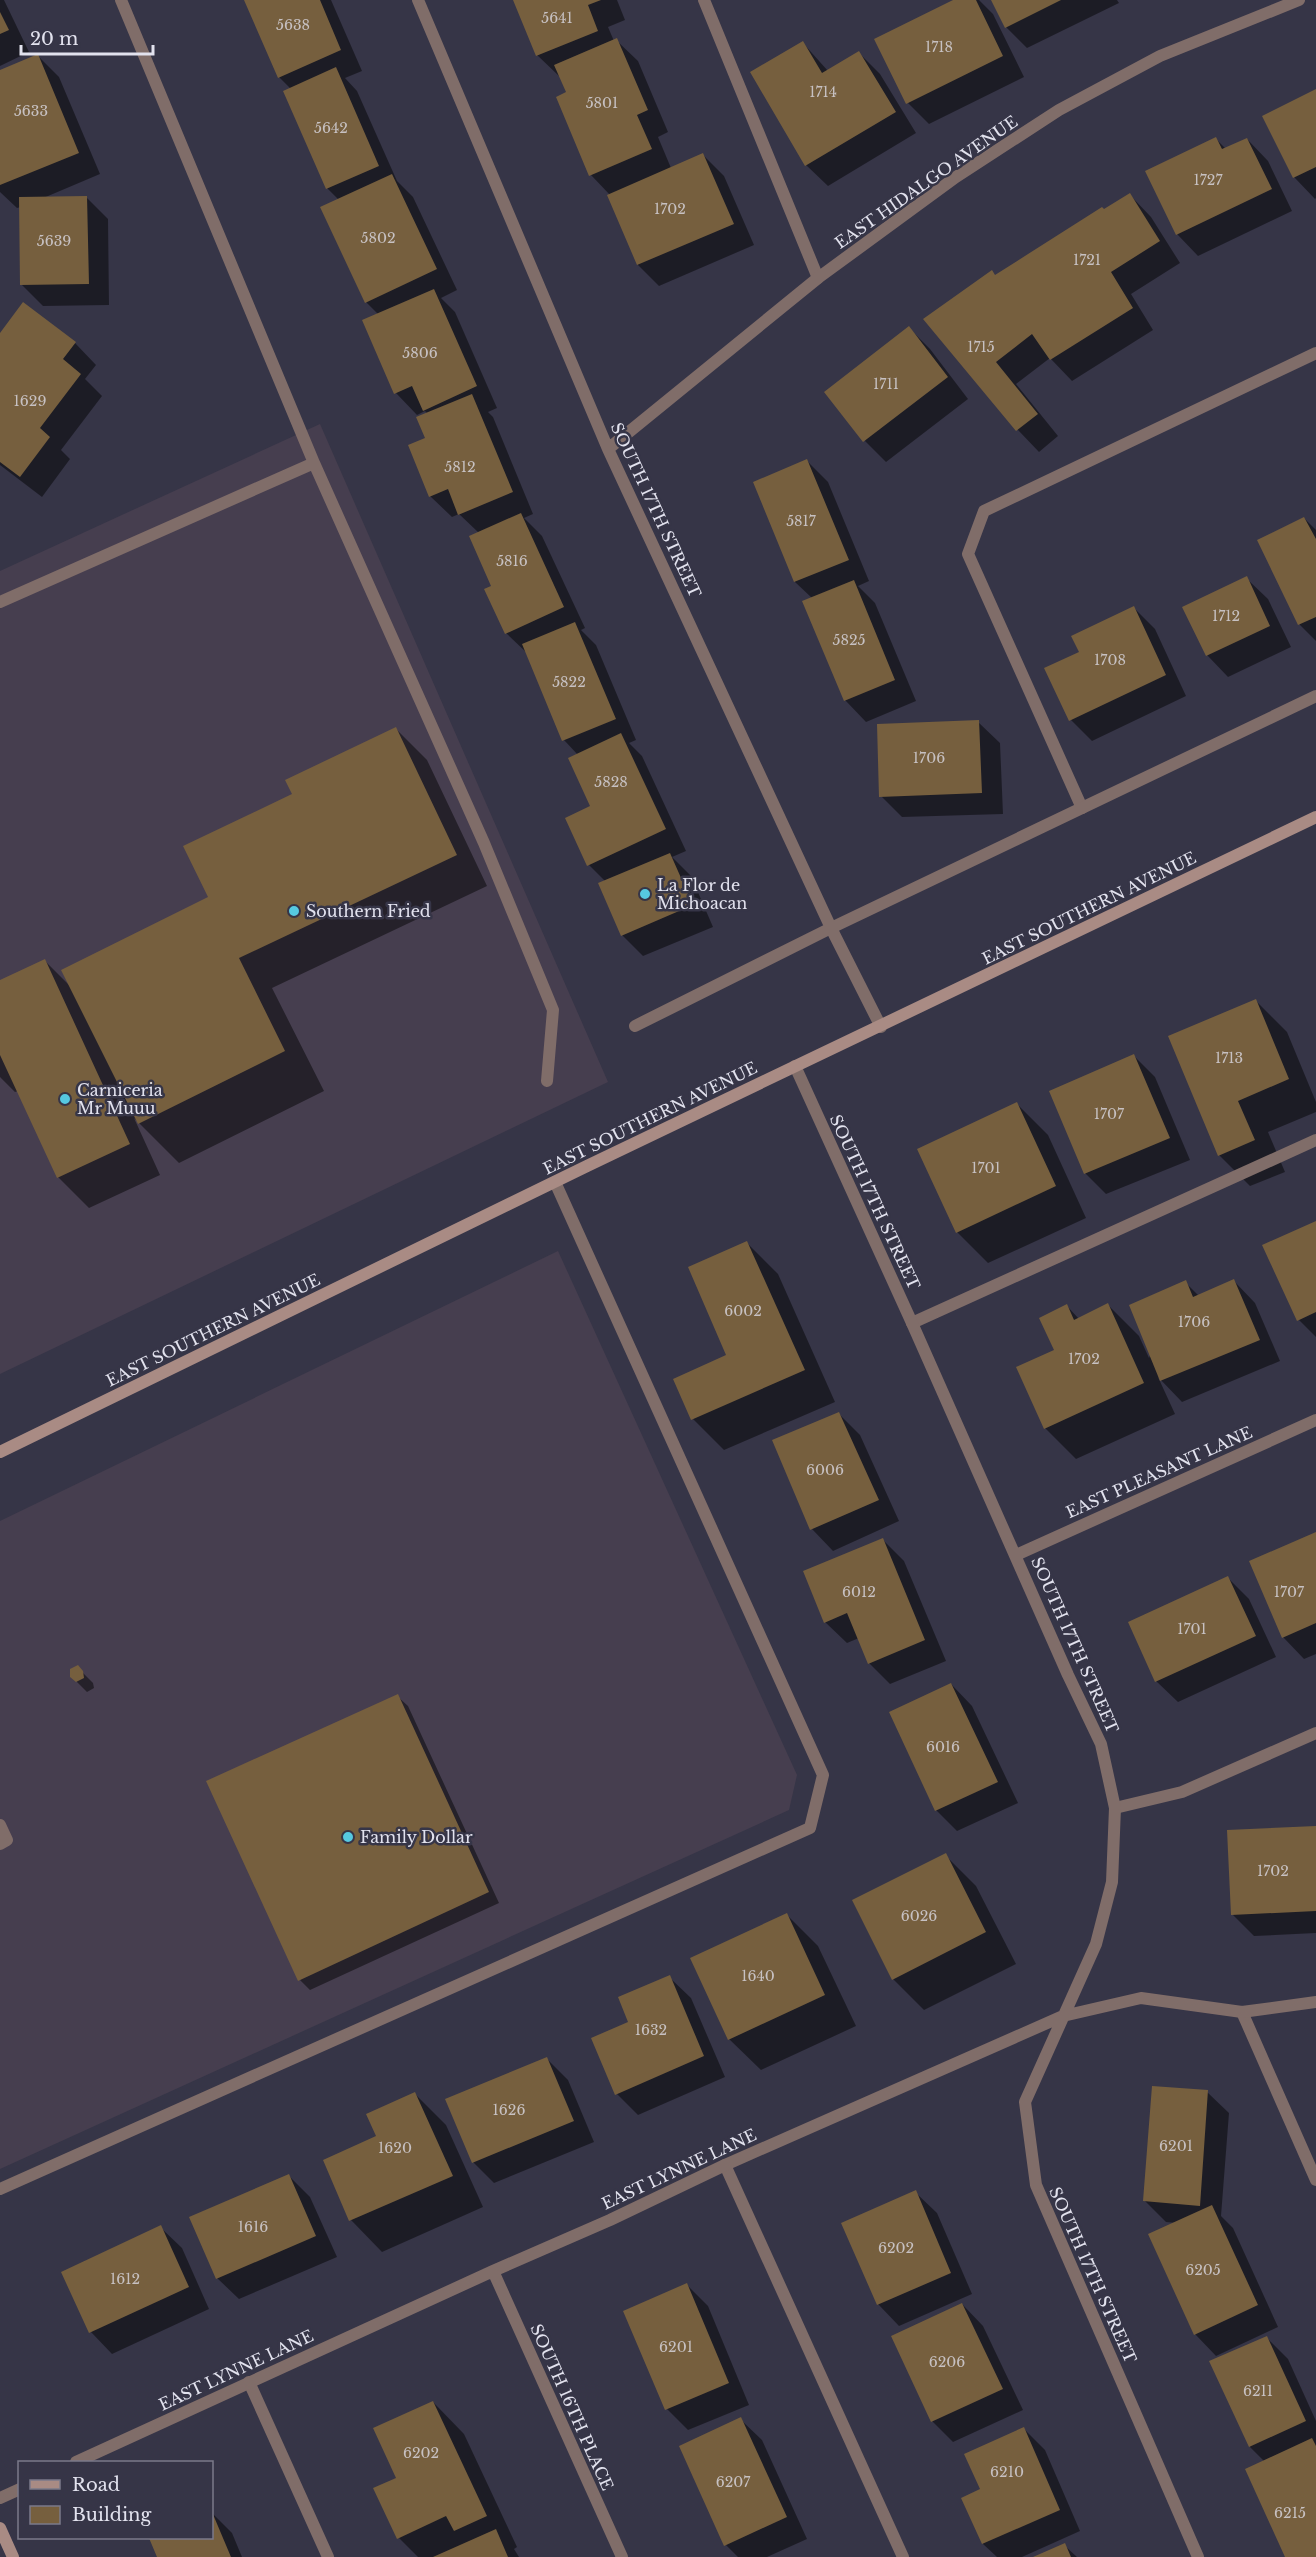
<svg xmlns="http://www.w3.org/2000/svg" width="1316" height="2557" viewBox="0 0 1316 2557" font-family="'Libre Baskerville',serif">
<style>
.commercial{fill:#463e4f}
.shadow{fill:#0007}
.building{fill:#765f3e}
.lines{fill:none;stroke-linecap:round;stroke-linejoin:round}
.service{stroke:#806d69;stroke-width:12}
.minor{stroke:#806d69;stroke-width:12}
.secondary{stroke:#a98b84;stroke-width:12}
.poi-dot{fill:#56c9e1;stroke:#363547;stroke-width:2}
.labels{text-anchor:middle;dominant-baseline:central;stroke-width:5;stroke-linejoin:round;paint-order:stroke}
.number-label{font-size:14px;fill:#c7c1c2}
.street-label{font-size:16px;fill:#e2e2ee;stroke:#363547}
.poi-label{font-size:16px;fill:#e2e2ee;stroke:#363547;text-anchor:start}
</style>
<rect width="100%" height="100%" fill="#363547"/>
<path class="commercial" d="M320,424L608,1082L0,1374V571Z
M558,1251L797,1775L789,1810L0,2169V1521Z"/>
<path class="shadow" d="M0,0H4L29,52L0,66Z
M246,0H331L362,71L345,78L357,91L397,181L413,197L457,290L441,298L455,312L497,408L488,412L493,417L533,514L524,518L542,536L585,628L581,630L596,645L636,740L629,743L642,756L686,851L672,857L691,876L713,927L643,956L622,935L606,882L589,865L592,807L578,755L564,740L528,654L506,633L479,533L459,514L452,517L430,496L428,414L425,411L417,415L396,393L364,321L379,315L366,302L339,200L327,188L285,92L291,89L279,77Z
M515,0H617L625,20L608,27L614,41L616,40L638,61L668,132L658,137L671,168L703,155L724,176L754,245L659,286L638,265L610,195L591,175L568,93L561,75L559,76L537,55Z
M957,0H979L993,14L1024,77L929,124L908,103Z
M993,0H1117L1119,3L1027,48L1006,27Z
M803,43L828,71L859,53L880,74L916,133L828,186L806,165Z
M38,56L59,77L100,174L41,199L87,198L108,219L109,305L43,306L22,285L21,207L17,208L0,192V71Z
M1316,91V198L1315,199L1294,177Z
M1216,139L1226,149L1247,139L1268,161L1292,211L1198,256L1177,234Z
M1130,195L1151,217L1180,263L1131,294L1153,330L1072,381L1050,358L1016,384L1058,436L1039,452L1018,430L925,320Z
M24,304L75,343L96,365L85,379L102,396L61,450L70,459L42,497L0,465V336Z
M909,328L930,349L968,399L886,462L865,441Z
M807,461L828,482L869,581L858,586L875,603L916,701L866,722L845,700L813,599L795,582L755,483Z
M1304,518L1316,530V641L1300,625L1259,540Z
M1246,578L1268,599L1291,647L1228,677L1207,655Z
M1134,608L1155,629L1186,696L1092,741L1071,720Z
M978,722L1000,743L1003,814L902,817L881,796Z
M396,729L427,760L487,886L272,988L324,1091L179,1163L134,1118L160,1175L89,1208L58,1177L18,1091L15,1092L0,1077V982L45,961L71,987L214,904L294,795Z
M1256,1001L1287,1032L1316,1102V1112L1268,1132L1285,1172L1250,1186L1219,1155Z
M1134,1056L1155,1077L1190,1160L1106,1194L1085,1173Z
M1017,1104L1048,1135L1086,1218L988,1263L957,1232Z
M1316,1222V1337L1299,1320Z
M747,1243L778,1274L835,1402L724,1450L693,1419L728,1355Z
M1234,1281L1255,1303L1280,1361L1182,1402L1158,1377L1175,1414L1076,1459L1045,1428L1056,1351L1067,1306L1079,1319L1108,1305L1139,1336L1149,1358L1185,1282L1199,1296Z
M839,1414L860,1435L899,1521L833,1551L812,1529Z
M1316,1534V1654L1304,1659L1283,1637Z
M883,1540L904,1561L946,1661L890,1684L869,1663L859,1638L847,1643L825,1622Z
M1227,1577L1249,1599L1276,1657L1178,1702L1156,1681Z
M77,1667L93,1683L94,1688L87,1692L71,1676Z
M951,1684L972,1706L1018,1803L957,1831L936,1810Z
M397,1696L408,1706L499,1903L310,1990L300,1980Z
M1316,1827V1933L1254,1936L1233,1915Z
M945,1855L976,1886L1016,1964L924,2010L893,1979Z
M787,1915L818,1946L856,2026L761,2070L729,2039Z
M669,1977L691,1998L725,2077L638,2115L617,2094L630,2022Z
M547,2059L568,2080L594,2142L494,2183L473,2162Z
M1207,2092L1229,2113L1221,2216L1233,2228L1278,2327L1216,2356L1195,2334L1177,2223L1166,2222L1145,2201Z
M415,2094L446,2125L483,2207L382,2252L351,2220L325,2161L378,2137Z
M289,2176L310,2197L337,2257L239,2299L217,2278Z
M915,2192L937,2213L972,2294L899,2326L878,2304Z
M160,2227L182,2248L209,2309L112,2354L91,2332Z
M687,2285L708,2306L749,2405L688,2430L667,2409Z
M962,2304L983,2326L1023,2410L953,2442L932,2421Z
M1266,2337L1288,2359L1316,2421V2557H1287L1265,2462L1250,2447Z
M433,2402L464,2434L517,2547L514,2549L519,2557H418L399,2538L398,2478Z
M740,2419L762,2440L807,2539L767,2557H738L726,2545Z
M1024,2429L1045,2450L1080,2531L1022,2557H997L983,2544L963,2498L981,2490Z
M212,2513L232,2533L242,2557H159L151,2538H212Z
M1064,2545L1077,2557H1037Z"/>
<path class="building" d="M244,0H320L341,50L278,78Z
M513,0H601L588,5L598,31L536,56Z
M953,0H976L1003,56L906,104L874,39Z
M991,0H1061L1005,28Z
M0,12L9,30L0,34Z
M617,38L648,110L637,115L652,149L589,176L556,97L566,92L554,65Z
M803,41L822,73L859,51L896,112L805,166L750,72Z
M38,54L79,153L0,185V70Z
M336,67L379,166L326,189L283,91Z
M1316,89V167L1293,178L1262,116Z
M1216,137L1222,149L1247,138L1272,189L1176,235L1145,171Z
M703,153L734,224L637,265L607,195Z
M392,174L437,269L365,303L320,207Z
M1130,193L1160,241L1111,272L1133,308L1050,360L1032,334L996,362L1038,414L1016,431L923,319L992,270L995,275L1102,207L1104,209Z
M87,196L89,284L20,285L19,197Z
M434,289L477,386L423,411L412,386L394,394L362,320Z
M23,302L76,342L63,359L81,374L40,428L50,437L20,477L0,462V333Z
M909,326L948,377L863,442L824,392Z
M472,394L513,492L458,515L448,489L429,497L408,445L425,438L416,417Z
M807,459L849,560L794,582L753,482Z
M521,513L564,607L505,634L484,589L491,586L469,536Z
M1304,517L1316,539V617L1298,625L1257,540Z
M1247,576L1270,626L1206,656L1182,607Z
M854,580L895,680L844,701L802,601Z
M1134,606L1166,675L1069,721L1044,668L1079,652L1071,636Z
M575,622L616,719L562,741L522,644Z
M979,720L982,793L879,797L877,724Z
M396,727L457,855L239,958L285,1051L138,1124L61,970L208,897L183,846L292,794L285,780Z
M621,733L666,829L587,866L565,818L590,806L568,758Z
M670,853L693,905L621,936L598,883Z
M45,959L130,1144L57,1178L0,1055V980Z
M1256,999L1289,1079L1238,1101L1255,1140L1218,1156L1168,1036Z
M1134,1054L1170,1138L1084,1174L1049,1091Z
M1017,1102L1056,1186L956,1233L917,1149Z
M1316,1221V1312L1297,1321L1262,1245Z
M747,1241L805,1370L691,1420L673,1379L726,1355L688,1267Z
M1234,1279L1260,1340L1160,1381L1129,1305L1186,1280L1193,1297Z
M1108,1303L1144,1383L1044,1429L1016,1367L1054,1350L1039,1318L1067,1304L1074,1320Z
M839,1412L879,1500L810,1530L772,1440Z
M1316,1532V1623L1282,1638L1249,1561Z
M883,1538L925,1640L868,1664L847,1613L824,1623L803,1571Z
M1228,1576L1256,1636L1155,1682L1128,1622Z
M78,1665L83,1671L84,1678L76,1682L70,1677V1669Z
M951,1683L998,1782L935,1811L889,1712Z
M398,1694L489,1892L298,1981L206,1781Z
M1316,1826V1911L1231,1915L1227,1830Z
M946,1853L986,1932L892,1980L852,1900Z
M787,1913L825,1995L728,2040L690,1958Z
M670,1975L704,2056L615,2095L591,2038L628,2022L618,1997Z
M547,2057L574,2121L472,2163L445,2099Z
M1152,2086L1208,2090L1200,2206L1143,2201Z
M415,2092L453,2176L349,2221L323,2160L376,2136L366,2114Z
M289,2174L316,2236L216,2279L189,2217Z
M916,2190L951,2273L877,2305L841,2223Z
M1212,2205L1258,2305L1194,2335L1148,2234Z
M161,2225L189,2287L89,2333L61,2272Z
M687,2283L729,2383L665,2410L623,2311Z
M962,2303L1003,2389L931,2422L891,2336Z
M1267,2336L1306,2421L1249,2447L1209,2361Z
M433,2401L487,2516L454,2531L446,2516L397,2539L373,2488L396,2478L373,2428Z
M741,2417L787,2517L724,2546L679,2446Z
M1024,2427L1060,2510L982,2544L961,2498L980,2489L964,2454Z
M1312,2438L1316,2446V2557H1285L1245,2469Z
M212,2512L231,2557H157L149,2538H212Z
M496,2529L508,2557H433Z
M1065,2543L1071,2557H1033Z"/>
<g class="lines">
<path class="service" d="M121,0L314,463L484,843L553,1010L547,1081
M704,0L818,278
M0,602L314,463
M1082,808L968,554L984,511L1316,353
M912,1323L1316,1140
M1115,1808L1182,1792L1316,1733
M0,1825L7,1840L0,1844
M1242,2012L1316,2180
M725,2165L903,2557
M0,2189L810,1828L823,1775L555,1182
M249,2382L328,2557"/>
<path class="minor" d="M418,0L608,449L831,928L881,1027
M608,449L818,278L956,177L1059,110L1160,56L1299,0
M635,1026L831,928L1316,696
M795,1066L912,1323L1068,1675L1101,1744L1115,1808L1112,1882L1096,1944L1025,2102L1036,2185L1198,2557
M1016,1555L1316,1420
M493,2271L622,2557
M76,2462L493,2271L610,2220L725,2165L1063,2016L1141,1998L1242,2012L1316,2002
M0,2498L20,2489"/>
<path class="secondary" d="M0,1452L587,1166L1316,817
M0,2528L13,2557"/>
</g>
<g class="poi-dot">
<circle cx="645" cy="894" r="6"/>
<circle cx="294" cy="911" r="6"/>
<circle cx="65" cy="1099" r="6"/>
<circle cx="348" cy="1837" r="6"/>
</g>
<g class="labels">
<g class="number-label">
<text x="557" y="18">5641</text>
<text x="293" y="25">5638</text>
<text x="939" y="47">1718</text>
<text x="823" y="92">1714</text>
<text x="602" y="103">5801</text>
<text x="31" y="111">5633</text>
<text x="331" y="128">5642</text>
<text x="1208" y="180">1727</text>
<text x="670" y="209">1702</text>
<text x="378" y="238">5802</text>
<text x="54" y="241">5639</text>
<text x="1087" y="260">1721</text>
<text x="981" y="347">1715</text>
<text x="420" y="353">5806</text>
<text x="886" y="384">1711</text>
<text x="30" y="401">1629</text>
<text x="460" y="467">5812</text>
<text x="801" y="521">5817</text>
<text x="512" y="561">5816</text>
<text x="1226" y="616">1712</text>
<text x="849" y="640">5825</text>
<text x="1110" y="660">1708</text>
<text x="569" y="682">5822</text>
<text x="929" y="758">1706</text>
<text x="611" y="782">5828</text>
<text x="1229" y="1058">1713</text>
<text x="1109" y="1114">1707</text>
<text x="986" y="1168">1701</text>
<text x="743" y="1311">6002</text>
<text x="1194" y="1322">1706</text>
<text x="1084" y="1359">1702</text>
<text x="825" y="1470">6006</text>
<text x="859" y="1592">6012</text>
<text x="1289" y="1592">1707</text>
<text x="1192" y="1629">1701</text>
<text x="943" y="1747">6016</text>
<text x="1273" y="1871">1702</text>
<text x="919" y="1916">6026</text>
<text x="758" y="1976">1640</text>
<text x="651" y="2030">1632</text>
<text x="509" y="2110">1626</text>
<text x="1176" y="2146">6201</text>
<text x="395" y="2148">1620</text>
<text x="253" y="2227">1616</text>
<text x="896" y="2248">6202</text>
<text x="1203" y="2270">6205</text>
<text x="125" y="2279">1612</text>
<text x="676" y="2347">6201</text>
<text x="947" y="2362">6206</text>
<text x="1258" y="2391">6211</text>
<text x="421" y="2453">6202</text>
<text x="1007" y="2472">6210</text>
<text x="733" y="2482">6207</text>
<text x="1290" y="2513">6215</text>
</g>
<g class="street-label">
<text transform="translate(926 182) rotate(-35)">EAST HIDALGO AVENUE</text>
<text transform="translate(656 510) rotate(65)">SOUTH 17TH STREET</text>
<text transform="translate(1089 908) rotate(-26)">EAST SOUTHERN AVENUE</text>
<text transform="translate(650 1118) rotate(-26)">EAST SOUTHERN AVENUE</text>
<text transform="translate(875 1202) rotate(65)">SOUTH 17TH STREET</text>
<text transform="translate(213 1330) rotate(-26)">EAST SOUTHERN AVENUE</text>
<text transform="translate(1159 1472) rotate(-24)">EAST PLEASANT LANE</text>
<text transform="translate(1075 1645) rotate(66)">SOUTH 17TH STREET</text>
<text transform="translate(679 2169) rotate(-25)">EAST LYNNE LANE</text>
<text transform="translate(1093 2275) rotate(66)">SOUTH 17TH STREET</text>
<text transform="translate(236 2370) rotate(-25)">EAST LYNNE LANE</text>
<text transform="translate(572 2407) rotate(66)">SOUTH 16TH PLACE</text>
</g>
<g class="poi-label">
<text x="657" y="885">La Flor de<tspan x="657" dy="18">Michoacan</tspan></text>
<text x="306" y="911">Southern Fried</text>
<text x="77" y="1090">Carniceria<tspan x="77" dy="18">Mr Muuu</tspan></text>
<text x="360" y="1837">Family Dollar</text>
</g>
</g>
<rect x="18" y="2461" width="195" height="78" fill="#363547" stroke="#7b7a8a" stroke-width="1.5"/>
<rect x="30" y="2480" width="30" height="9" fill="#a98b84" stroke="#7b7a8a" stroke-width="1.5"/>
<text x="72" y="2491" font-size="18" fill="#e2e2ee">Road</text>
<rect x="30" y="2506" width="30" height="18" fill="#765f3e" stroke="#7b7a8a" stroke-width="1.5"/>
<text x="72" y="2521" font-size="18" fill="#e2e2ee">Building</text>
<path d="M21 45v9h132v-9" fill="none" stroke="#e2e2ee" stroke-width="3"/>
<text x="30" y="45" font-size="18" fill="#e2e2ee" stroke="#363547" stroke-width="4.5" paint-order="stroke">20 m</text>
</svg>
